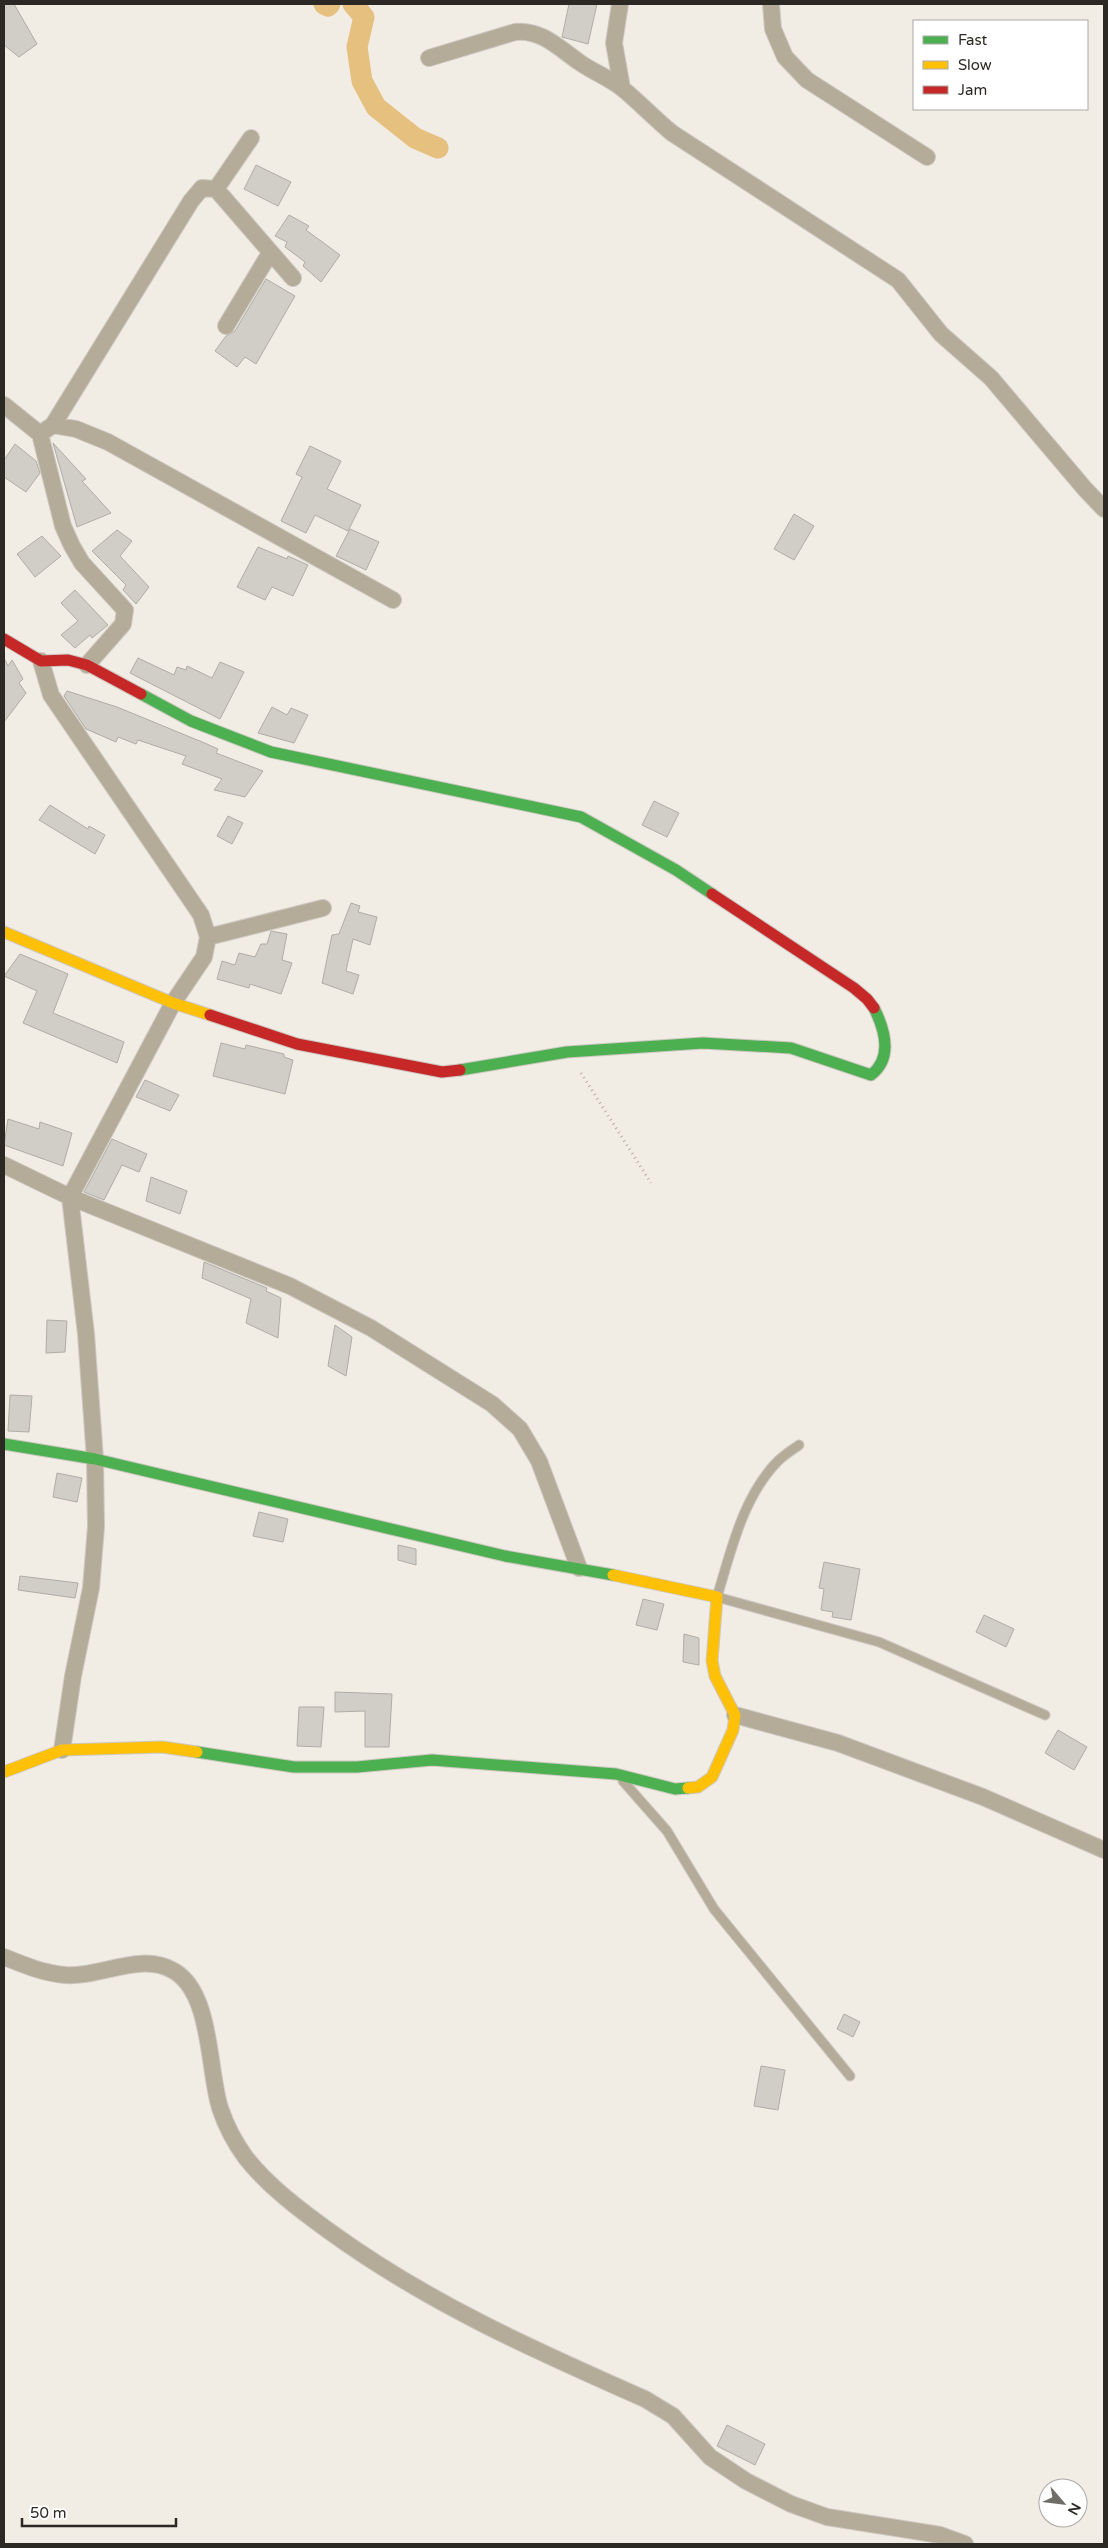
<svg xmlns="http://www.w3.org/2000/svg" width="1108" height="2548" viewBox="0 0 1108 2548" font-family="'Varela Round',sans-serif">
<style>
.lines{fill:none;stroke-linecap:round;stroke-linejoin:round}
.canal{stroke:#e5c07e;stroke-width:21}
.building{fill:#d1cdc7;stroke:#b0aca6}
.lane-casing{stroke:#cdc8c2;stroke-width:11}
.street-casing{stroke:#cdc8c2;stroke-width:18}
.fast-casing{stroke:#cdc8c2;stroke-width:13}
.slow-casing{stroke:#cdc8c2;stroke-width:13}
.jam-casing{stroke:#cdc8c2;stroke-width:13}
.path{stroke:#b6b0a4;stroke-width:3;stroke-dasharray:1 4;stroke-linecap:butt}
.lane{stroke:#b4ab99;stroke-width:9}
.street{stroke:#b4ab99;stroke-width:16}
.fast{stroke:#4caf50;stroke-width:11}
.slow{stroke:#ffc107;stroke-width:11}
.jam{stroke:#c62828;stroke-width:11}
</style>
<rect width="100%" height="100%" fill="#f1ece4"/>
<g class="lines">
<path class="canal" d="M324,4L328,6L330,4
M353,4L364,17L357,47L362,81L376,107L415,138L438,148"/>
</g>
<path class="building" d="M4,4H14L37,44L19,57L4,45Z
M569,4H597L588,44L562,37Z
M256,165L291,182L278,206L244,189Z
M289,215L309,226L306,230L340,255L321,282L303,266L305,262L285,247L287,242L275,236Z
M266,279L295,296L256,364L245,357L237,367L215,351L226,336L235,331Z
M53,443L86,479L82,481L111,513L77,527Z
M15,444L36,461L40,473L26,492L4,477V460Z
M310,446L341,461L327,489L361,505L348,531L315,515L306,533L281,521L302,477L296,474Z
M794,514L814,526L794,560L774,549Z
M350,529L379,542L366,570L336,556Z
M117,530L132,541L120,556L149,587L136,604L123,590L126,585L92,551Z
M42,536L61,556L35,577L17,554Z
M258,547L287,559L288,556L308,565L293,596L272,587L265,600L237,587Z
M75,590L108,625L92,638L90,635L75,648L61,635L78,621L61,603Z
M4,658L8,666L12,660L23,679L19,683L26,693L4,722Z
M138,658L174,675L177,667L186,670L187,666L212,678L220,662L244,672L220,719L130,673Z
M67,691L117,707L207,744L218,749L216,753L263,771L245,797L214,790L222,779L182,764L186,756L138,740L136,744L118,737L116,742L86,729L64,696Z
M272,707L287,715L291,708L308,715L294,743L258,733Z
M654,801L679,813L667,837L642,825Z
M50,805L88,829L89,826L105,835L95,854L39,820Z
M228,816L243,823L232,844L217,836Z
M351,903L360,906L358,912L377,917L370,945L353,939L346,971L359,975L353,994L322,983L332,935L339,934Z
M271,931L287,934L282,960L292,963L281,994L250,984L249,988L217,979L222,961L235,965L239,953L255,957L261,944H267Z
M20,954L68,974L53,1013L124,1042L117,1063L23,1023L37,991L4,976Z
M221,1043L245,1049L246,1045L284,1054V1057L293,1060L285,1094L213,1076Z
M145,1080L179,1095L170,1111L136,1097Z
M8,1119L39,1129L40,1122L72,1133L63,1166L4,1145Z
M112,1139L147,1154L139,1172L122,1165L104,1200L84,1192Z
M151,1177L187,1191L180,1214L146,1201Z
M204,1262L267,1288L266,1291L281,1298L278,1338L246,1323L251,1299L202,1278Z
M47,1320L67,1321L65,1352L46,1353Z
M335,1325L352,1337L346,1376L328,1366Z
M10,1395L32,1396L29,1432L8,1431Z
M57,1473L82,1478L77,1502L53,1497Z
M259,1512L288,1519L283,1542L253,1536Z
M398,1545L416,1549V1565L398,1560Z
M824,1562L860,1569L851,1620L832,1617L833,1612L821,1610L824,1589L819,1588Z
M20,1576L78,1583L75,1598L18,1590Z
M643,1599L664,1604L657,1630L636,1625Z
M984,1615L1014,1629L1006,1647L976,1632Z
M684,1634L699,1638V1665L683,1662Z
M335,1692L392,1694L389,1747H365V1711L335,1712Z
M299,1707H324L321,1747L297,1746Z
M1058,1730L1087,1747L1074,1770L1045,1753Z
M844,2014L860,2022L853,2037L837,2029Z
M761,2066L785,2070L778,2110L754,2106Z
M727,2425L765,2444L755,2465L717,2446Z"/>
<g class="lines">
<g class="lane-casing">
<path id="lane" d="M799,1445C792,1450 784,1455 778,1461C743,1496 731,1551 717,1597L879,1642L1045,1715
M623,1781L667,1831L714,1909L850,2076"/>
</g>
<g class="street-casing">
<path id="street" d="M620,4L614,43L622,88
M771,4L773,29L785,57L807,80L927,157
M429,58L515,32C541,29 559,48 579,62C593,72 610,78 623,89C640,103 655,119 672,133L898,280L941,334L991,378L1085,489L1104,509
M216,189L251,138
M226,326L270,253
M4,405L40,434L63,526L72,546L82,563L125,610L123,624L87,665
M53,425L76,429L108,442L393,600
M40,434L53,425L191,201L202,188L216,189L293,278
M41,661L51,695L201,915L208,937L204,957L173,1003L70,1197L86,1334L95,1459L96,1527L91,1588L73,1676L62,1750
M208,937L323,908
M4,1165L70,1197L290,1286L371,1328L492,1404L520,1429L539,1461L579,1568
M735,1715L838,1743L983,1797L1104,1850
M4,1957C24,1965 43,1973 65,1975C100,1978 141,1951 174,1971C212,1993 208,2070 220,2108C226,2126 235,2143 246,2158C268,2186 300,2210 329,2231C428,2303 534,2350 645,2399L673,2416L710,2457L746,2481L791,2504L827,2517L940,2535L965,2544"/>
</g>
<g class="fast-casing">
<path id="fast" d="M141,694L191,721L271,752L581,817L676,870L712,894
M460,1070L567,1052L703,1043L791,1048L871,1075C893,1058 885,1030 874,1008
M4,1444L95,1459L505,1556L613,1575
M197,1752L294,1767H357L432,1760L616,1774L675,1789L688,1788"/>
</g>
<g class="slow-casing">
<path id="slow" d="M4,932L173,1003L210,1015
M613,1575L717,1597L712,1661L715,1676L735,1715L733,1730L712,1777L698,1787L688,1788
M4,1772L62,1750L162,1747L197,1752"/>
</g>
<g class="jam-casing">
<path id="jam" d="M4,639L41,661L68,660L87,665L141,694
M712,894L854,988L867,999L874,1008
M210,1015L297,1044L442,1072L460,1070"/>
</g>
<path class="path" d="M581,1073L651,1183"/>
<use href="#lane" class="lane"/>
<use href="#street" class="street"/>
<use href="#fast" class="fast"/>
<use href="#slow" class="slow"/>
<use href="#jam" class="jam"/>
</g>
<rect width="1108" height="2548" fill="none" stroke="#2c2924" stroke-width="10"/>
<rect x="913" y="20" width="175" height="90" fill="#ffffff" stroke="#aba9a7"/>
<rect x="923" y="36" width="25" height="8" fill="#4caf50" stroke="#aba9a7"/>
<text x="958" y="45" font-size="15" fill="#2c2924">Fast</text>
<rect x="923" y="61" width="25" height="8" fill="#ffc107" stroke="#aba9a7"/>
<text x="958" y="70" font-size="15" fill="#2c2924">Slow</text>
<rect x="923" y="86" width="25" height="8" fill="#c62828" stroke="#aba9a7"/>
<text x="958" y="95" font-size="15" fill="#2c2924">Jam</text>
<g transform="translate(1063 2503) rotate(118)"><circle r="24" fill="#ffffff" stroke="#aba9a7"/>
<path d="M0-4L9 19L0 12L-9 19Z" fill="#716d67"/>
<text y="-8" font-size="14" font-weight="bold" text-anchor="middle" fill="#2c2924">N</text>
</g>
<path d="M22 2518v8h154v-8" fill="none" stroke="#2c2924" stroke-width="2.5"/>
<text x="30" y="2518" font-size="15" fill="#2c2924" stroke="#ffffff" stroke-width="4" paint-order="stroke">50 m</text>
</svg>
